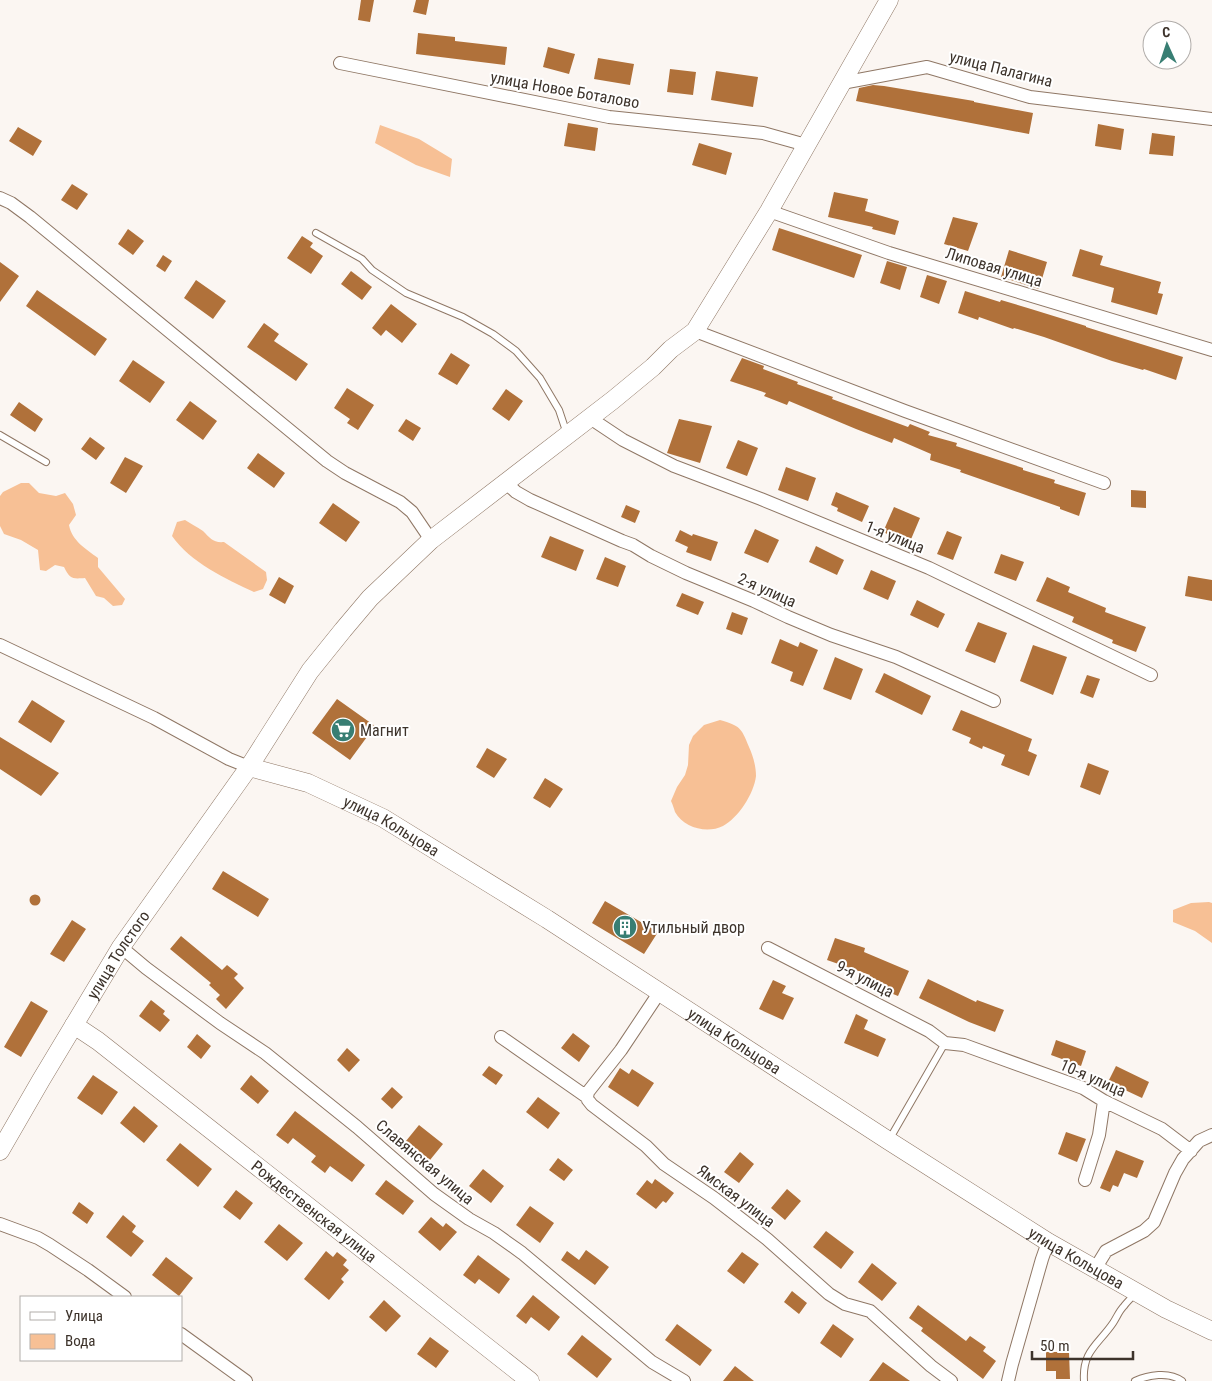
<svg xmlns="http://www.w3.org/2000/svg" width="1212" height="1381" viewBox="0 0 1212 1381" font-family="'Roboto Condensed',sans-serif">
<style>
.water{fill:#f7c095}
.building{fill:#b0713a}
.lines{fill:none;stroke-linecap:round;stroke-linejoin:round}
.lane-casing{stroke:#8f7765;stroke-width:8}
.street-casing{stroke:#8f7765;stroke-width:14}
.secondary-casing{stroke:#8f7765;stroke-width:19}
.lane{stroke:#fff;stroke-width:6}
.street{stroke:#fff;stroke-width:12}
.secondary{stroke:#fff;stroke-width:18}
.labels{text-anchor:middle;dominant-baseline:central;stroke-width:4;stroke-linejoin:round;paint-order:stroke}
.street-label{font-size:16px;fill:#3d332b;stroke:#fff}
.poi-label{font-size:16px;fill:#3d332b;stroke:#fff;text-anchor:start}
</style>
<rect width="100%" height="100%" fill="#fbf6f2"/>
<path class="water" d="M380,125L419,139L452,159L450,177L416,165L375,143Z
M21,483H29L39,493L56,496L65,493L73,504L76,515L69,525C72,541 86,549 98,558V567L125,599L122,605L113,606L104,598L96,596L85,578C72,579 70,579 64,567L55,565L46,571L40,570L38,550L21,540L4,534L0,526V496L3,492Z
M185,520C190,523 197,527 203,531C210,538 213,543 224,542L266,572L267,580L263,589L254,592C226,579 190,562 172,536L177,522Z
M720,720C740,726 741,727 749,747C753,756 756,766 756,776C754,794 738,818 723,826C707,834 684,828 675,812C674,809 673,805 671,801L677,787L685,775L688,765L689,745L693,736L704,725Z
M1209,902L1212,903V943L1195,931L1173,922V910L1191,903Z"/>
<path class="building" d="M361,0H374L370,22L358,20Z
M416,0H429L426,15L413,12Z
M418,33L455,37V41L507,47L505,65L416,54Z
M548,47L575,54L569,74L543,67Z
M598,58L634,64L630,85L594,79Z
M670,69L696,72L693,95L667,92Z
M716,71L758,77L753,107L711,100Z
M873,85L884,86L974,101V102L1033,113L1029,134L856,101L859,88Z
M568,123L598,128L595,151L564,146Z
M1098,124L1124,129L1121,150L1095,146Z
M18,127L42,141L33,156L9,141Z
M1152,133L1175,136L1173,156L1149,154Z
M699,143L732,153L726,175L692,165Z
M72,184L88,194L77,210L61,200Z
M834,192L868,199L865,211L899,221L895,235L872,229L873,227L828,217Z
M953,217L978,223L968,251L944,244Z
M779,228L862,255L854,278L772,250Z
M128,229L144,241L133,255L118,244Z
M302,236L313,243L310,247L323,256L311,274L287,258Z
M1080,249L1103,256L1100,265L1161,282L1158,293L1163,294L1157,315L1111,302L1114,288L1072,276Z
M1009,250L1047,262L1039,289L1001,277Z
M163,255L172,261L165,272L156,266Z
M887,261L907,267L900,290L880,283Z
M0,262L19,276L0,302Z
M351,271L372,287L362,300L341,284Z
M927,275L947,281L939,304L920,297Z
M196,280L226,301L213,319L184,298Z
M37,290L107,339L95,356L26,306Z
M965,291L1000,302L1001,300L1031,309L1086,326V327L1183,357L1176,380L1144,369L1143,370L1112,361L1044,337L1014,328L1013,329L979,317L978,320L958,313Z
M391,304L417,324L402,343L386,330L381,336L372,328Z
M264,323L279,334L274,341L308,364L296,381L247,347Z
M451,353L470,365L457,385L438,374Z
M742,358L764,366L763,369L798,382L797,384L833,397L832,399L908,427L910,424L930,432L928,435L957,443L956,446L1023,468V470L1055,480L1054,483L1086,493L1079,516L1060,509V507L960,472L961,470L930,460L931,454L894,438L892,443L856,429L789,401L787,405L764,396L766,393L730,381Z
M133,360L165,382L150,403L119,381Z
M347,388L374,405L358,430L347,423L350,419L334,408Z
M506,389L523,401L509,421L492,409Z
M190,401L217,421L203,440L176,420Z
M19,402L43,419L35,432L10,415Z
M406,419L421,428L413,441L398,431Z
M679,419L712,426L700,463L667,453Z
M90,437L105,448L96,460L81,449Z
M738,440L758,448L747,476L726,468Z
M258,453L285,473L274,488L247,468Z
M125,457L143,466L126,493L110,483Z
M786,467L816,478L808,501L778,490Z
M1131,490L1146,491V508L1131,507Z
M836,492L869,506L862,522L837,511L838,508L831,505Z
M333,503L360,522L346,542L319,523Z
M626,505L640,511L635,523L621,517Z
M894,507L920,518L909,544L883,532Z
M755,529L779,540L768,563L744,553Z
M680,530L692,536L693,534L718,542L711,561L686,552L688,547L675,541Z
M947,531L962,537L953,560L937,554Z
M550,536L584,550L576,571L541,557Z
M816,546L844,560L837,575L809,562Z
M1001,554L1024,562L1016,581L994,573Z
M605,557L626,566L618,587L596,579Z
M871,570L896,581L888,600L863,589Z
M1188,576L1212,580V601L1185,596Z
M279,577L294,586L285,604L269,595Z
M1047,577L1070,587L1068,592L1106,608L1105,612L1146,627L1136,652L1112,643L1113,640L1072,622L1074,617L1036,601Z
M682,593L704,602L698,615L676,606Z
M917,600L945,614L938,628L910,615Z
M732,612L748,618L742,635L726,629Z
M978,622L1007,633L995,663L965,651Z
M780,639L798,647L800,642L818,650L803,686L790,681L793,672L771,663Z
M1033,645L1067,657L1053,695L1020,681Z
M835,657L863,669L851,700L823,689Z
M884,673L931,696L922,715L875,692Z
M1087,675L1100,679L1093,698L1080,693Z
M337,699L375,726L350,760L312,733Z
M32,700L65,721L51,743L18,722Z
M961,710L1032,739L1028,751L1037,755L1029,776L1001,765L1005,755L983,746L982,749L969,743L971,738L952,730Z
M0,737L59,773L41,796L0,769Z
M487,748L507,759L494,778L476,767Z
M1088,763L1109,771L1100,795L1080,787Z
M545,778L563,789L550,808L533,798Z
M223,871L269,899L258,917L212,889Z
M29.5 900a5.5 5.5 0 1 1 11 0a5.5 5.5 0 1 1-11 0Z
M605,901L658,932L644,954L592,923Z
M72,920L86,929L64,962L50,954Z
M181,936L222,970L227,965L238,974L234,978L244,988L226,1009L216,999L220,995L209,985L211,983L170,949Z
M835,938L865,948L864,952L909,971L898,996L866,983L870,975L827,960Z
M928,979L976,1002L977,1000L1004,1010L995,1032L969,1022L919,998Z
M773,980L786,986L782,993L794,998L783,1020L759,1009Z
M151,1000L165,1011L163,1014L170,1020L160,1032L139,1016Z
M31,1001L48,1011L21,1057L4,1047Z
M856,1014L868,1020L864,1029L886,1039L878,1057L844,1043Z
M573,1033L590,1046L579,1062L561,1048Z
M197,1034L211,1046L201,1059L187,1047Z
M1056,1040L1086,1051L1081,1066L1051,1055Z
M347,1048L360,1060L349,1072L337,1060Z
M489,1066L503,1075L496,1085L482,1075Z
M1116,1066L1149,1082L1142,1098L1108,1082Z
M620,1068L629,1074L632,1069L654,1083L638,1107L608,1087Z
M93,1075L118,1092L102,1115L77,1098Z
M251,1075L269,1091L258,1104L240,1089Z
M392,1087L403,1097L392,1109L381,1099Z
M538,1097L560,1113L548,1129L526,1112Z
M134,1106L158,1126L144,1143L120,1123Z
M295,1111L365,1165L352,1182L330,1166L325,1173L311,1162L316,1156L293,1138L288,1144L276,1135Z
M419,1125L443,1144L430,1160L406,1141Z
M1066,1132L1086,1139L1077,1162L1058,1154Z
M180,1143L212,1169L198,1187L166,1160Z
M1116,1150L1144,1161L1137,1178L1124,1173L1118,1187L1113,1185L1110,1192L1100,1188Z
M740,1152L754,1164L739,1183L724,1172Z
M558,1158L573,1170L564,1181L549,1170Z
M483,1169L504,1186L491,1203L469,1186Z
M655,1179L674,1193L666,1203L663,1201L656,1209L636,1194L647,1180L652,1184Z
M386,1180L414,1201L403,1215L375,1194Z
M787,1189L801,1201L785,1220L771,1208Z
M236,1190L253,1203L240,1220L223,1207Z
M79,1202L94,1213L87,1224L72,1213Z
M530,1206L554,1223L540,1243L516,1225Z
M123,1215L136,1226L132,1232L144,1241L131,1257L106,1237Z
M431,1217L443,1227L446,1223L457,1232L440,1251L418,1232Z
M279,1224L303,1243L287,1261L264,1242Z
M826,1231L854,1252L841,1269L813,1247Z
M586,1250L609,1267L595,1285L561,1260L567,1251L579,1260Z
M326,1251L333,1257L337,1252L347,1260L343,1265L349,1270L341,1279L344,1282L329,1300L304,1279Z
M742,1252L759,1264L744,1284L727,1271Z
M478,1255L510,1279L499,1294L479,1279L475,1284L463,1275Z
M166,1257L193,1278L179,1296L152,1275Z
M872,1263L897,1283L882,1301L858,1282Z
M792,1291L807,1303L799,1314L784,1302Z
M533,1295L560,1317L549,1331L531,1317L526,1324L516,1316Z
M384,1300L401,1316L386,1332L369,1317Z
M918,1305L966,1341L970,1336L986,1347L983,1351L996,1361L983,1379L921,1331L923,1328L909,1318Z
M677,1324L712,1350L700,1366L665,1340Z
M833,1324L854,1339L841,1358L820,1343Z
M582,1335L612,1359L597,1378L567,1354Z
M430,1337L449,1351L436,1368L417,1354Z
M1046,1352H1069L1070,1379H1056V1371H1046Z
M883,1362L910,1381H869Z
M735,1366L754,1381H723Z"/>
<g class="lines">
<g class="lane-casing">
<path id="lane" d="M316,233L362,259L372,270L406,293L463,317L493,334L516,351L540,378L559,410L567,434
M0,435L46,462
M889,1140L945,1043
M1084,1381C1082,1351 1098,1345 1113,1323C1117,1317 1119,1311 1124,1306C1127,1302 1131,1298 1135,1294
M1135,1381C1148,1375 1169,1371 1182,1381"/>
</g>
<g class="street-casing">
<path id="street" d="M340,63L609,117L763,133L806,145
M842,83L927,67L1030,97L1212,119
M0,198L11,203L30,217L327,461L345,473L400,502L412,512L431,540
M769,211L889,253L1212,350
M695,331L905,411L1104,483
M590,418L623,440L674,466L761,499L929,568L1151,675
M505,482L516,492L530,500L622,541L633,545L651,556L686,573L754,601L788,617L831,635L896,657L994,701
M0,645L154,718L229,759L249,767
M121,947L146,968L220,1023L265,1053L357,1127L434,1194L469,1219L494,1233L522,1253L652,1362L684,1381
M768,948L929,1031L945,1043L964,1045L1083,1088L1104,1101L1162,1129L1191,1151
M501,1037L587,1097L588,1100L592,1105L646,1146L664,1164L714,1198L767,1239L829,1294L845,1304L870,1311L931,1366L951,1381
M587,1097L588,1092L621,1050L659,993
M1085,1180L1099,1135L1104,1101
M0,1224L38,1238L50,1245L88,1270L125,1297
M1095,1269L1106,1251L1144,1231L1154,1222L1175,1173L1183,1159L1199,1141L1212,1135
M181,1334L246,1381
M1008,1381L1012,1364L1042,1259L1048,1242"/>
</g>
<g class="secondary-casing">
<g id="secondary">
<path id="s1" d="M249,767L308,783L383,818L547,919L889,1141L1048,1242L1166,1309L1212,1331"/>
<path id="s2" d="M74,1025L98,1041L530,1381"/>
<path id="s3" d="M0,1151L41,1080L121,947L249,767L310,671L343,630L370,598L431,540L613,400L653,367L671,349L695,331L769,211L889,0"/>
</g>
</g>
<use href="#lane" class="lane"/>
<use href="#street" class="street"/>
<use href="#secondary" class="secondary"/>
</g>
<defs>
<g id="supermarket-disc" transform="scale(1.25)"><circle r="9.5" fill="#387e73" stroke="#fff"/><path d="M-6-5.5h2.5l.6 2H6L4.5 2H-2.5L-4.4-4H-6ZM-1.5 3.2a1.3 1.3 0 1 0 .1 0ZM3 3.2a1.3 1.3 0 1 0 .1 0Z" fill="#fff"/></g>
<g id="building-disc" transform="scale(1.25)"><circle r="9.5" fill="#387e73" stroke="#fff"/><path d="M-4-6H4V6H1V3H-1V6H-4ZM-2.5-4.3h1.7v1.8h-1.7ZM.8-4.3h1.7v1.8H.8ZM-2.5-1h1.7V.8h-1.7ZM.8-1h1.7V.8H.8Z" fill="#fff"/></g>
</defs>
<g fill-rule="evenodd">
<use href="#supermarket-disc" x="343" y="730"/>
<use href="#building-disc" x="625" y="927"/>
</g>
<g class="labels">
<g class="street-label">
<text transform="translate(1001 69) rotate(14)">улица Палагина</text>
<text transform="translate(565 90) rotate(10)">улица Новое Боталово</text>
<text transform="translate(994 267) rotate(17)">Липовая улица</text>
<text transform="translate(895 537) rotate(22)">1-я улица</text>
<text transform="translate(767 590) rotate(24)">2-я улица</text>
<text stroke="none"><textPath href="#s1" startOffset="155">улица Кольцова</textPath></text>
<text stroke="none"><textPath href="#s3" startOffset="229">улица Толстого</textPath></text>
<text transform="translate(865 979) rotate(27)">9-я улица</text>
<text stroke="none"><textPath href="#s1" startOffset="560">улица Кольцова</textPath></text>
<text transform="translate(1093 1078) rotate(24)">10-я улица</text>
<text transform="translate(425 1162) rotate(40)">Славянская улица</text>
<text transform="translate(736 1196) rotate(37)">Ямская улица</text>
<text stroke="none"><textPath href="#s2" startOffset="304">Рождественская улица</textPath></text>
<text stroke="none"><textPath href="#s1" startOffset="965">улица Кольцова</textPath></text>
</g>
<g class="poi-label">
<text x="360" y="730">Магнит</text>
<text x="642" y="927">Утильный двор</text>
</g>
</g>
<rect x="20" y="1296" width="162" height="65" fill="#ffffff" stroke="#b1adaa"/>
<rect x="30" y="1312" width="25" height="8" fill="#ffffff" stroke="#b1adaa"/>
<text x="65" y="1321" font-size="15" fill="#3d332b">Улица</text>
<rect x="30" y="1334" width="25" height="15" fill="#f7c095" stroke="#b1adaa"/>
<text x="65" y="1346" font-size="15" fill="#3d332b">Вода</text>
<g transform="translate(1167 45) rotate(357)"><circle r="24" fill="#ffffff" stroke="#b1adaa"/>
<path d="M0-4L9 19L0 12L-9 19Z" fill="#387e73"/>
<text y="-8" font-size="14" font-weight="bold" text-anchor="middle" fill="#3d332b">С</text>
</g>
<path d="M1032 1351v8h101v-8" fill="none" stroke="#3d332b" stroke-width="2.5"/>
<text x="1040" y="1351" font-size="15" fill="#3d332b" stroke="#ffffff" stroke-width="4" paint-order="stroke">50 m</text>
</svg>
